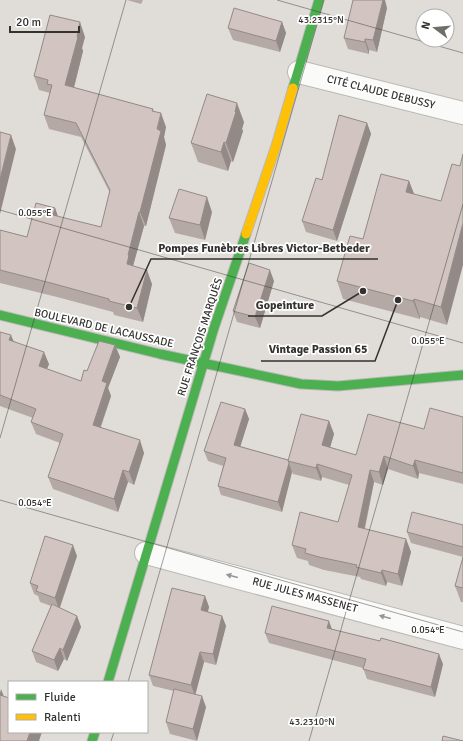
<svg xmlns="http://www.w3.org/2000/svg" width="463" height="741" viewBox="0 0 463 741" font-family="Signika,sans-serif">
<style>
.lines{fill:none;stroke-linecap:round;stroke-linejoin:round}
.street-casing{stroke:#bbb9b5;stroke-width:24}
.fast-casing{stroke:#bbb9b5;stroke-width:11}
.slow-casing{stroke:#bbb9b5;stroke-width:11}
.street{stroke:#fafaf9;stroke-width:22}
.fast{stroke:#4caf50;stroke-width:9}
.slow{stroke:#ffc107;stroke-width:9}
.wall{fill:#b5a9a6}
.shaded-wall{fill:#938a87}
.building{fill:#d2c5c1;stroke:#938a87}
.oneway{fill:#969694}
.ticks{fill:none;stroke:#33322f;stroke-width:1;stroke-opacity:0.45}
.labels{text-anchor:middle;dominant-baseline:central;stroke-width:3.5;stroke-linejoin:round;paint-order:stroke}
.street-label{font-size:11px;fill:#33322f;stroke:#fff}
.ticks-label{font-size:10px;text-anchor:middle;fill:#33322f;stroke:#fff;stroke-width:3.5;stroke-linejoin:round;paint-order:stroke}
.leader{fill:none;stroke:#33322f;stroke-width:1.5}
.callout-dot{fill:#33322f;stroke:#fff;stroke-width:1.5}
.callout-label{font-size:12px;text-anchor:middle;font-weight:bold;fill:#33322f;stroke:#fff;stroke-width:3.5;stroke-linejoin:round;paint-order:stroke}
</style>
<rect width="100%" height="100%" fill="#e0ddd9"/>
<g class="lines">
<g class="street-casing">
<path id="street" d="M299,72L463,113
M146,553L463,638"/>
</g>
<g class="fast-casing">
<path id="fast" d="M293,88L319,0
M0,315L160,354L301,384L338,386L463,375
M108,682L214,328L246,234
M92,741L95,732"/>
</g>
<g class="slow-casing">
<path id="slow" d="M246,234L276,146L293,88"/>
</g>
<use href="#street" class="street"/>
<use href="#fast" class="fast"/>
<use href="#slow" class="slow"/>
</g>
<path class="wall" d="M127,0H143L141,4Z
M387,8L377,52L369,50V54L348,49L344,38Z
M282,22L286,33L280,52L233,40L228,28Z
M85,37L82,48L83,51L74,88L153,109L154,112L166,127L164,137L166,145L146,226H144L133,266L152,284L143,322L114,315L113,312L57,297L0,283V230L27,237L55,208L58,217L101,227L110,193L81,137L49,129L44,115L50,93L39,90L34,76Z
M244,122L242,129L243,131L233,162L231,161L228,171L198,162L191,143Z
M367,123L371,134L337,241L306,232L302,221Z
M409,181L414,194L447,325L420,317V319L343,299L337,281L363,239Z
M212,212L205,240L175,233L169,218Z
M274,281L260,328L237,322L233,311Z
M0,332L49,364L47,369L81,381L87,371L115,345L120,357L108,388L111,396L101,427L144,453L134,485L128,482L118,512L53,489L48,477L60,443L36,434L31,422L33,418L0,406Z
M245,409L249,419L240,446L288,460L329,421L334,434L330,447L356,455L424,429L463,417V484L419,473L418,479L388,469L383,485L374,482L365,529L406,539L411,552L402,586L387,582L386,586L361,579L360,577L324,570L309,565L308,561L297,558L292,545L338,522L349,485L322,477L321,481L293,474L292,472L282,512L221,495L218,486L223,466L208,461L204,451Z
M463,525V557L411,543L407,532Z
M77,556L60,608L77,616L81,627L67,661L64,659L58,671L36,662L32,651L51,606L40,602L38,596L34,594L30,583Z
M463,557V602H461L455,586Z
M205,596L209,607L208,612L222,616L226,626L216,665L204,662L195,694L206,707L197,741L170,734L166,722L174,691L153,686L149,675Z
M332,629L443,664L435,697L367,679L363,668L269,643L265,633Z"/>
<path class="shaded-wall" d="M383,0H385L387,8L377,52L373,40Z
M80,22L85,37L82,48L83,51L71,99L65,85Z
M282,22L286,33L280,52L276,41Z
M365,39L369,50V54L365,42Z
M237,103L244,122L242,129L243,131L233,162L226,143Z
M161,113L166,127L164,137L166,145L146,226L140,212Z
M367,123L371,134L337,241L333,230Z
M11,135L16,149L0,214V179Z
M224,142L231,161L228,171L221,152Z
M409,181L416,199L406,192Z
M207,197L212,212L205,240L200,225Z
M55,208L60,222L53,215Z
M139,212L144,226L133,266L127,264L128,255Z
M463,223V265L447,325L441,307Z
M147,270L152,284L143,322L137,308Z
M270,270L274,281L260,328L255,317Z
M414,299L420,317V319L413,301Z
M11,335L16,347L9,340Z
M115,345L120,357L108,388L111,396L97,437L93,425L102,381Z
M44,352L49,364L43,379L39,366Z
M245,409L249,419L238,454L234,445Z
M329,421L334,434L327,458L322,445Z
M140,440L144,453L134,485L129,472Z
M384,456L388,469L383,485L379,472Z
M415,460L419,473L418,479L413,466Z
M289,463L292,472L282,512L278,502Z
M317,464L322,477L321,481L316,468Z
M123,470L128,482L118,512L114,499Z
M370,470L374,482L362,540L358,527Z
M406,539L411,552L402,586L398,574Z
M73,545L77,556L59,609L55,598Z
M382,570L387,582L386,586L381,573Z
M205,596L209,607L205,621L201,610Z
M77,616L81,627L67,661L63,650Z
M222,616L226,626L216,665L213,654Z
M329,621L333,632L327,628Z
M60,648L64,659L58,671L54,660Z
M200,652L204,662L195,696L191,685Z
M439,654L443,664L435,697L431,687Z
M1,689L8,707L0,696V693Z
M202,696L206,707L197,741L193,729Z
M30,732H42L39,741H27Z"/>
<path class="building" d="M353,0H383L373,40L365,39V42L344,38Z
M234,8L282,22L276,41L228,28Z
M50,15L80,22L77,37H78L65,85L153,109L152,111L161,113L157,129L161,131L140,212H139L128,255H129L127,264L147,270L137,308L109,301V299L51,283L0,270V230L27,237L36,203L55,208L53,215L101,227L110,190L76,123L44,115L52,85L47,84L48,80L34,76Z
M207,94L237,103L235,112H236L226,143L224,142L221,152L191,143Z
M339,115L367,123L333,230L302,221L316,178L322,180Z
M0,132L11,135L0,179Z
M463,154V223L441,307L414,299L413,301L337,281L350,236L363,239L381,174L409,181L406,192L441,201L452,164L460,166Z
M179,189L207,197L200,225L169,218Z
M249,263L270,270L255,317L233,311Z
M0,332L11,335L9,340L44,352L39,366L81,381L84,370L87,371L99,341L115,345L102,381L107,383L93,425L140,440L129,472L123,470L114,499L48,477L63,434L31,422L36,409L0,395Z
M221,402L245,409L234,445L288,460L289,463L278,502L218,486L226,458L204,451Z
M430,408L463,417V473L415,460L413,466L384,456L379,472L370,470L358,527L406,539L398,574L382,570L381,573L356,567L357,565L319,557L305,553L306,549L292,545L300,512L338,522L352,475L317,464L316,468L288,461L301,414L329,421L322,445L356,455L368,414L424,429Z
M412,512L463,525V547L407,532Z
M45,536L73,545L55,598L36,591L38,586L30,583Z
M463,557V588L455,586Z
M172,588L205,596L201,610L222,616L213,654L200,652L191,685L149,675Z
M52,604L77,616L63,650L60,648L54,660L32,651Z
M272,606L329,621L327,628L380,641L381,638L439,654L431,687L363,669L366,659L265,633Z
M174,689L202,696L193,729L166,722Z
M0,695L9,698V732H30L27,741H0Z
M443,736L463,741H442Z"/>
<defs><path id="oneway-solid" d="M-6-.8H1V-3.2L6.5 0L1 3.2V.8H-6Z"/></defs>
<g class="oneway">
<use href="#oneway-solid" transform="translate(232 576) rotate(-165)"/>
<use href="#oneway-solid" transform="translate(385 617) rotate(-165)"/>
</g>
<path class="ticks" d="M277,0L463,53M0,210L463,343M0,438L126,0M0,500L463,632M128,682L324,0M111,741L114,732M309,741L463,204"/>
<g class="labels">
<g class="street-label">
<text transform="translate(381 92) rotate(14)">CITÉ CLAUDE DEBUSSY</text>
<text transform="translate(104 328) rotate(13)">BOULEVARD DE LACAUSSADE</text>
<text transform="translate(200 337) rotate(-72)">RUE FRANÇOIS MARQUÈS</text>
<text transform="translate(305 595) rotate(15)">RUE JULES MASSENET</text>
</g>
</g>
<g class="ticks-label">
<text x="321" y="23">43.2315°N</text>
<text x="35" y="216">0.055°E</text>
<text x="428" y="344">0.055°E</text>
<text x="35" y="506">0.054°E</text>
<text x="428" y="633">0.054°E</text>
<text x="312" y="725">43.2310°N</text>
</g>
<path class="leader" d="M129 307L151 259H378M363 291L322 316H248M398 300L375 361H261"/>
<g class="callout-dot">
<circle cx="129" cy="307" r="4"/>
<circle cx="363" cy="291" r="4"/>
<circle cx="398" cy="300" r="4"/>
</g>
<g class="callout-label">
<text x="264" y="252">Pompes Funèbres Libres Victor-Betbeder</text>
<text x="285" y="309">Gopeinture</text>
<text x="318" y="353">Vintage Passion 65</text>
</g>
<rect x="8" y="681" width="140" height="52" fill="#ffffff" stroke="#adadac"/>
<rect x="16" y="694" width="20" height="6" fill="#4caf50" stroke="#adadac"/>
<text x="44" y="701" font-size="12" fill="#33322f">Fluide</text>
<rect x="16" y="714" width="20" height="6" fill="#ffc107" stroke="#adadac"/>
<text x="44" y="721" font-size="12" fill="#33322f">Ralenti</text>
<g transform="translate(435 28) rotate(286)"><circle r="19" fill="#ffffff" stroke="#adadac"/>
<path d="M0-3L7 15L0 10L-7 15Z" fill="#706e6a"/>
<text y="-6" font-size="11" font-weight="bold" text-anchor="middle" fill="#33322f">N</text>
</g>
<path d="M10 26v6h69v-6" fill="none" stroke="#33322f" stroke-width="2"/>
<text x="16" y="26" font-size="12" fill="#33322f" stroke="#ffffff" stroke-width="3" paint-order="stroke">20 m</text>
</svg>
